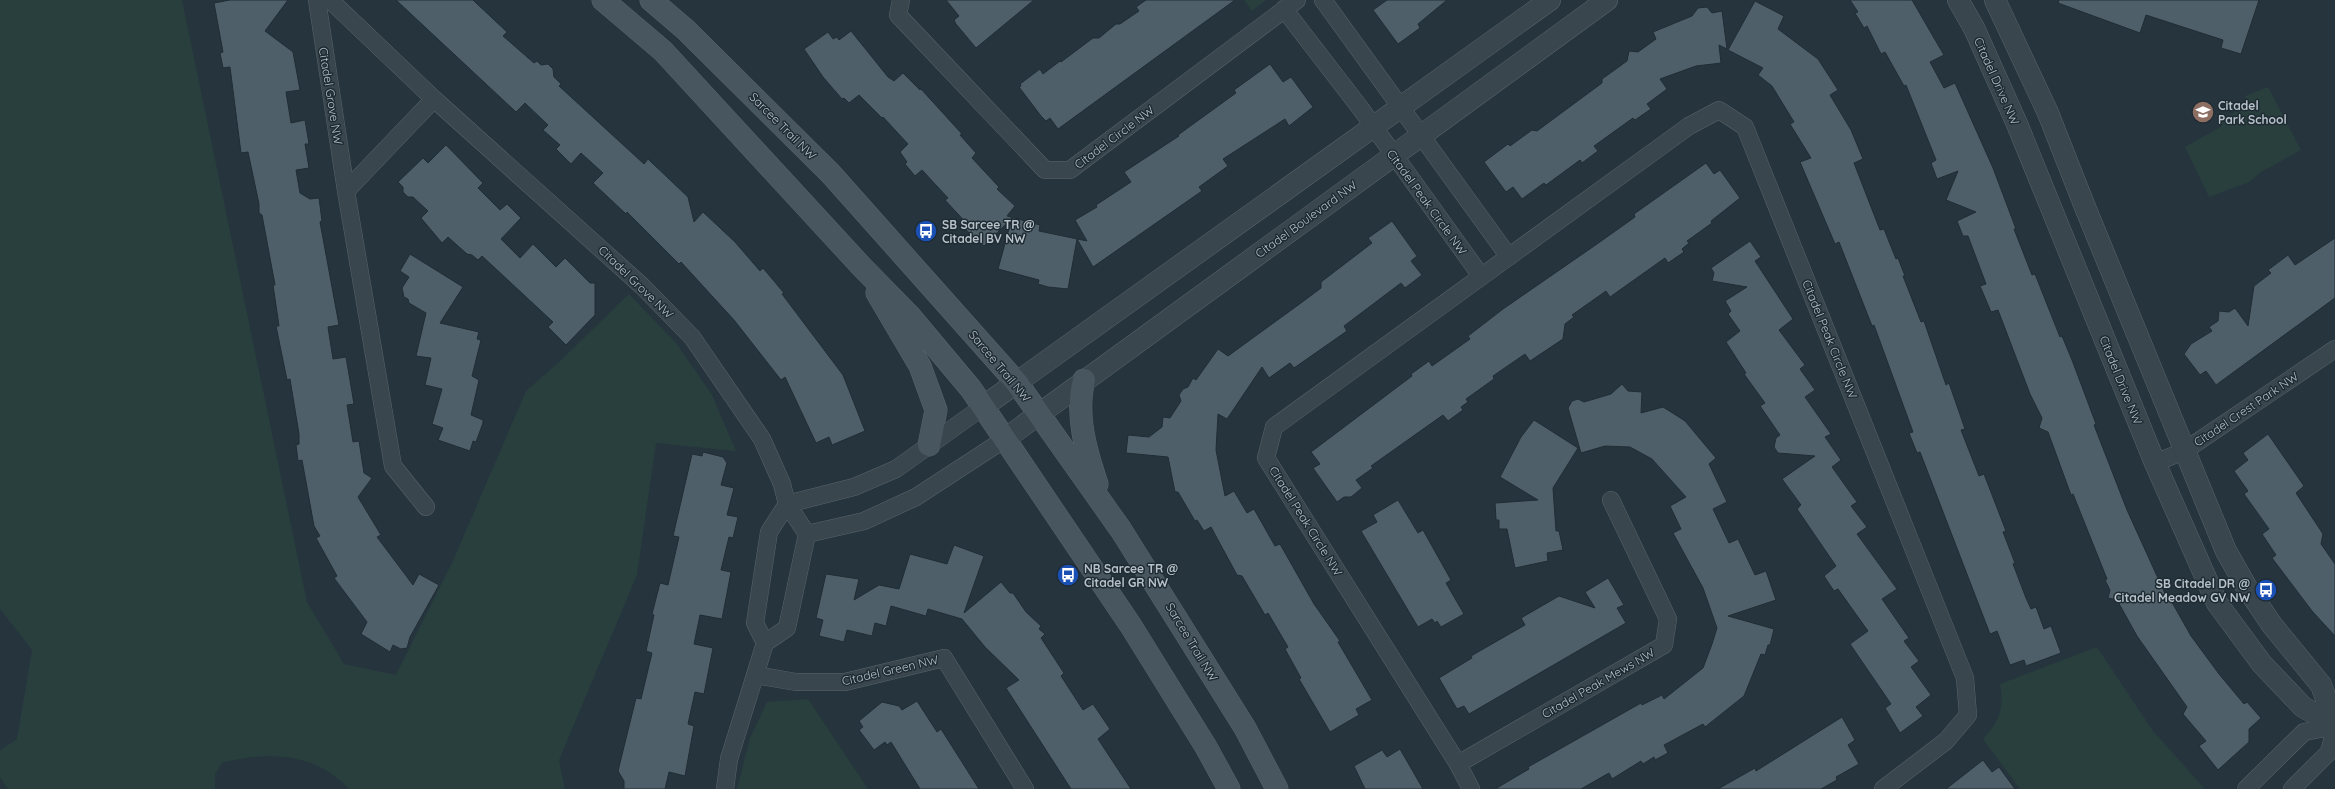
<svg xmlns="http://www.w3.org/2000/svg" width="2335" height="789" viewBox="0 0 2335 789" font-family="Quicksand,sans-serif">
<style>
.green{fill:#283f3d}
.building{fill:#4f5f69;stroke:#212d35}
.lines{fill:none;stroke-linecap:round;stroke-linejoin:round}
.minor-casing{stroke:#58646c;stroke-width:18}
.tertiary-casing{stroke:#58646c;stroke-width:22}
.secondary-casing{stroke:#58646c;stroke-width:23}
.minor{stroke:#3a464e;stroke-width:17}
.tertiary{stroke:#3a464e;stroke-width:21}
.secondary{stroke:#485660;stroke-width:22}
.labels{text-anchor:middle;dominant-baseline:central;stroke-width:3;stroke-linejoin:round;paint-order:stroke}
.street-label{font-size:12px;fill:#b6c1c9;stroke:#1f2b33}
.poi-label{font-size:12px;font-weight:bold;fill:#b6c1c9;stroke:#1f2b33;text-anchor:start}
</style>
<rect width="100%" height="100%" fill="#26343e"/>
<path class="green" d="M0,0H182L307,602L344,664L396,675L452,563L526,391L559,362L629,294L677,344L712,395L736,451L656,443L637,575L559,760L565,789H349C315,752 268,751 222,763L215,774V789H8L0,777V750L17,739L32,650L0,609Z
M1244,0H1266L1252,11Z
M2268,87L2301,150L2261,172L2249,182L2209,197L2185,147L2222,126L2221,119L2246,107L2247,102L2245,96Z
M2097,647L2153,731L2205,789H2020L1983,739C2000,721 2004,709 2000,684Z
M808,699L868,789H737L750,738L767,702Z"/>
<path class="building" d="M230,0H288L265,31L293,52L300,90L286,92L291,123L305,120L309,144H305L309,168L296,170L300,193L310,199L319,198L322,221L320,222L339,325L328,327L333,359L346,357L354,404L347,405L353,442L359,441L364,473L372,478L358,497L381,535L377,537L413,585L419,574L439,585L410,637L407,648L401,649L393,645L390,652L361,634L367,622L334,578L337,576L316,538L320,536L314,526L302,460L298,461L296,445L299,444V434L290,379L287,380L276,326H279L273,285H275L262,215L259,213V204L248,152L241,153L230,67L223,68L220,53L223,52L214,3Z
M396,0H473L507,32L503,36L534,63L537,61L541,65L548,64L553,69L554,77L561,84L559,86L644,164L648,159L688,197L694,222L703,212L735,242L760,271L763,268L784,293L782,294L843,375L865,431L832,445L829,437L816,443L785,377L781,380L734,320L681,262L679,264L627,212L626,214L593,183L603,173L581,153L571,164L556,149L560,145L543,130L548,125L525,103L516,112Z
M946,0H1034L976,48L956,24L954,20L959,16Z
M1146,0H1235L1058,129L1050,118L1046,121L1041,116L1019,87L1021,86L1020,84L1040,69L1043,74L1060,61L1061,62L1093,38H1099L1116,24H1120L1139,11L1136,7Z
M1387,0H1447L1418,24L1420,28L1398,44L1373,10Z
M1850,0H1912L1934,38L1944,55L1930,62L1944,88L1955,83L1993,168L2016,229H2014L2032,275L2035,274L2060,337L2062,336L2072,360L2096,424L2094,425L2127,510L2167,598L2169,597L2191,636L2219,674L2244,704L2247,702L2261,718L2249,729V742L2218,770L2199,746L2206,741L2183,714L2187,707L2137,636L2117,600L2108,598L2110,590L2105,580L2107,579L2073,494L2071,495L2048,432L2039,428L2042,418L2030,394L1998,310L1991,312L1980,286L1986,284L1968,236H1963L1957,221L1976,212L1946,200L1958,171L1937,179L1931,163L1936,160L1906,85L1904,86L1885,52L1881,54L1867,26L1864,28L1855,13L1858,12Z
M2059,0H2259L2241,54L2221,48L2223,40L2146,15L2140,33L2058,3Z
M1755,1L1784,16L1778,29L1818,59L1838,90L1830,95L1851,130L1863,159L1854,163L1880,230L1884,229L1896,259L1898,258L1905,276H1903L1921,322L1924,321L1946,385L1949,383L1965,429L1961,430L1979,476L1984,474L2006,531L2003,532L2015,563L2013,564L2026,598L2031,609L2036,607L2044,629L2051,626L2061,653L2026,666L2024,660L2010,665L1997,631L1990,634L1920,452L1917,453L1909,433L1913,432L1874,325L1872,326L1839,242L1835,244L1800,162L1811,158L1790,124L1794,122L1772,86L1758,75L1763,68L1728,50Z
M1707,7L1712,13L1722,11L1727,49L1719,45L1721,63L1696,66L1660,79L1667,89L1647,104L1651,109L1635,120L1633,118L1594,146L1598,151L1582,163L1580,160L1546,185L1544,183L1522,199L1513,187L1506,192L1484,162L1508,144L1510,146L1532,130L1537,131L1602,83V79L1627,61L1629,51L1638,52L1656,39L1653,32L1692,16L1698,8Z
M851,31L888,77L894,81L903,73L920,90L921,89L962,134L960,135L976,153L972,158L999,187L997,189L1015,206L1007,216L1040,225L1039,231L1087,241L1075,220L1097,207L1096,205L1131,182L1124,172L1179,136L1178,135L1236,93L1234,90L1270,64L1283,82L1291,77L1313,107L1289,126L1285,119L1223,159L1228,166L1199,187L1202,191L1093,267L1077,239L1068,289L1048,287L1038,284L1039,280L998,269L1012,218L984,246L965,229L969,226L945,200L948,198L922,170L915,176L905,164L907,162L900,152L908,144L883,117L882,118L859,95L849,103L844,98L842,99L823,77L804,49L828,32L833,39L837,37L839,40Z
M446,145L483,183L478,188L500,210L507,204L521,218L501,239L520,258L533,244L556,267L565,258L590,283H595V315L566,345L548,327L553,322L482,256L478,260L472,255L467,254L448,237L442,243L421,218L428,211L413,197H408L403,192V187L398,182L423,158L428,163Z
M1706,163L1714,174L1720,170L1740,198L1711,221L1712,223L1687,241L1689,243L1682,249L1684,252L1668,263L1665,258L1610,297L1606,291L1572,315L1574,317L1565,324L1563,339L1530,361L1525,354L1493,376L1494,379L1466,399L1468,402L1461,407L1463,410L1448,421L1443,415L1371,466L1373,468L1356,480L1362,488L1351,497H1344L1337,502L1313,468L1320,464L1311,452L1412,376L1411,374L1429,361L1432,366L1470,339L1468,336L1503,309L1597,244L1635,217L1634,214Z
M1392,221L1417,256L1411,261L1422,275L1405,288L1401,283L1344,326L1347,331L1294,368L1290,363L1269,378L1262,367L1227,419L1218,414L1216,450L1225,496L1234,491L1247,513L1254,509L1275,546L1280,544L1314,604L1340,641L1338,642L1372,700L1356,709L1359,715L1330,732L1299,679L1301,678L1285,649L1288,647L1268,613L1265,615L1242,576L1237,575L1211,527L1204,531L1197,520L1195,521L1178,492H1175L1168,457L1126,453L1128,435L1149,437L1162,427L1163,417L1170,418L1181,401L1179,395L1183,389L1188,387L1193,378L1196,380L1218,349L1228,356L1305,300L1321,288V282L1372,243L1368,238Z
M2335,238V298L2216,385L2206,371L2200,375L2184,354L2191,344L2212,331L2209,327L2218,321L2219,311L2229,312L2235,308L2248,326L2254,286L2271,273L2268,270L2288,255L2295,265Z
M1750,241L1761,257L1755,261L1793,319L1779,330L1805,365L1800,369L1815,390L1805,397L1831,434L1825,437L1841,460L1832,467L1857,502L1851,506L1867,527L1857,534L1897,589L1882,599L1909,638L1904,641L1919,661L1911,667L1931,695L1916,707L1923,716L1900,733L1885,708L1891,704L1850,644L1868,631L1838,589L1834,591L1824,576L1836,566L1797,509L1801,505L1782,479L1815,456L1778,453L1774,447L1776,438L1780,435L1760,406L1765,403L1744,374L1746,373L1726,342L1740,331L1728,314L1731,311L1725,301L1747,287L1712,281L1714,273L1711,268Z
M410,254L463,287L440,323L479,332L477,339L481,340L472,376L479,380L471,415L483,420V423L476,442L473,441L470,451L438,440L443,428L432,424L442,389L425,385L431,358L416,356L426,313L409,303L408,299L404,297L402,288L409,277L400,271Z
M1622,384L1628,391L1642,392L1641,413L1663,407L1671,412L1685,421L1716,458L1709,464L1727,502L1713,509L1729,543L1738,539L1755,575L1766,571L1776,600L1728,616L1774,629L1770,645H1768L1765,655L1761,654L1744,696L1705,727L1703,724L1664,745L1668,753L1655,760L1654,757L1643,764L1641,761L1612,779L1609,773L1581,789H1495L1529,769L1528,767L1641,703L1642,705L1662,695L1664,699L1703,668L1712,644L1717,628L1703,588L1673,533L1681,529L1670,506L1686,497L1652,459L1630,447L1605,446L1581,453L1568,408L1572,401L1578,399L1584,402L1611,394Z
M1534,420L1578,448L1553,488L1556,531H1559L1563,550L1547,553L1548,561L1515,568L1507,529H1499V520H1496L1495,503L1538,500L1500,477L1521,437Z
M2268,434L2304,486L2296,493L2323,534L2321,544L2335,564V636L2312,611L2272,558L2276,555L2262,534L2269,529L2244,494L2248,491L2234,471L2248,460L2243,453Z
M703,452L723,457L727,463L721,485L734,488L727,515L738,517L733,538L729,537L721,570L731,572L722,619L700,615L694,644L713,648L704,694L695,692L688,724L694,726L685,776L669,772L665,789H624V781L618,771L636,698L641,699L652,653L646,651L654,615L652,614L660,583L668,585L679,537L673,536L692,454L702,456Z
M1398,500L1418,533L1423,530L1451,580L1446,583L1464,614L1441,627L1437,621L1435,623L1432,619L1418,627L1361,531L1377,522L1373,515Z
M954,545L984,556L964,613L1001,582L1010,593H1013L1026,612L1041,626L1039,629L1045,634L1041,638L1064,673L1061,676L1083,710L1093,704L1110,729L1098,739L1131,789H1071L1006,688L1019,680L985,647L962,619L928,609L926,616L891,606L886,626L875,623L872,636L847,630L844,642L819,636L823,620L816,618L826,574L859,579L854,600L879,585L899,589L910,554L947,564Z
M1608,578L1624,605L1617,608L1626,623L1469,714L1464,706L1457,709L1439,678L1472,658L1471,656L1525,625L1521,618L1559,596L1595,608L1585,592Z
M917,701L937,732L941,729L979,789H920L891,742L887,745L885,742L874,750L859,730L863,727L859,721L882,702L899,706L902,710Z
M1842,717L1855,740L1848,745L1859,764L1836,777L1837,780L1821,789H1718L1755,768L1756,771Z
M1400,749L1423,789H1365L1354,766L1382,750L1387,757Z
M1983,760L1992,772L1999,767L2015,789H1946Z"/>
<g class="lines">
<g class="minor-casing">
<path id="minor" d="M317,0L346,191L393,466L426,507
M330,0L434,99L642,286L692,337L762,439L782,484L787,504L807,534L787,628L765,643L729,759L725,789
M901,0L898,15L1045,170H1070L1297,0
M1323,0L1509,257
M1284,9L1361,109L1481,276
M346,191L434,99
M2155,463L2184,451L2335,349
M807,534L864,521L916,497L1005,439
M765,643L755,623L769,532L787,504L854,487L896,469L984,406
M755,675L796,682H845L944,658L1025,789
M1458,764L1664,645L1668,619L1611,500
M1471,789L1458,764L1266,458L1274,427L1689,126L1719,110L1745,127L1965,678L1968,715L1946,741L1883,789
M2246,789L2304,732L2335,726
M2292,789L2329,752L2335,730"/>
</g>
<g class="tertiary-casing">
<path id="tertiary" d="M1958,0L1974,28L2017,124L2155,463L2217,603L2262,664L2303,707L2335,725
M1995,0L2048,113L2085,207L2226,551L2247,588L2272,625L2321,685L2335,723
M984,406L1550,0
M1005,439L1607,0"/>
</g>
<g class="secondary-casing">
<path id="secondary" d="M603,0L663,51L861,266L909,315L971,389L1131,626L1206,747L1229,789
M651,0L686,30L831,174L1017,383L1121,530L1245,728L1277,789
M877,293L920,366L936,410L929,445
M1084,380C1075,415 1086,451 1097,484"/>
</g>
<use href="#minor" class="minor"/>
<use href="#tertiary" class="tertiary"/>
<use href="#secondary" class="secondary"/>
</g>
<defs>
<g id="school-disc" transform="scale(1.15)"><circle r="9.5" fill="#8d6e63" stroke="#1f2b33"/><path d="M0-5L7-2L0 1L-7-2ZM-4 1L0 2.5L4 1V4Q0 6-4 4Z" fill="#fff"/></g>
<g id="bus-disc" transform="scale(1.15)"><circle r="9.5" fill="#1a4fb4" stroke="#1f2b33"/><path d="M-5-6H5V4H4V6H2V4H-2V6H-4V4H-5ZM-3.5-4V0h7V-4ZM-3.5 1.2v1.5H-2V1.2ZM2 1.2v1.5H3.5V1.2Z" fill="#fff"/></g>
</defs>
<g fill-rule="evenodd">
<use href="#school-disc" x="2203" y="112"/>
<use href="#bus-disc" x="926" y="231"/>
<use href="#bus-disc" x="1068" y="575"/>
<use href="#bus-disc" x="2266" y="590"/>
</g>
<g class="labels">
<g class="street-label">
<text transform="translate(1997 81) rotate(66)">Citadel Drive NW</text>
<text transform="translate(331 96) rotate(81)">Citadel Grove NW</text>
<text transform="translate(783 126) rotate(45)">Sarcee Trail NW</text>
<text transform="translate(1114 137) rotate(-37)">Citadel Circle NW</text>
<text transform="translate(1427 202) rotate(54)">Citadel Peak Circle NW</text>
<text transform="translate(1306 219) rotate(-36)">Citadel Boulevard NW</text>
<text transform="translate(636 282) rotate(44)">Citadel Grove NW</text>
<text transform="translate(1830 339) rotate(68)">Citadel Peak Circle NW</text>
<text transform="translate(1000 366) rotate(50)">Sarcee Trail NW</text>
<text transform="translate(2121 380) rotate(68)">Citadel Drive NW</text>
<text transform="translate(2246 409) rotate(-34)">Citadel Crest Park NW</text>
<text transform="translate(1306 521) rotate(58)">Citadel Peak Circle NW</text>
<text transform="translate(1192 642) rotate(59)">Sarcee Trail NW</text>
<text transform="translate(890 670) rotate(-13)">Citadel Green NW</text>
<text transform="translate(1598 683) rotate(-30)">Citadel Peak Mews NW</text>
</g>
<g class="poi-label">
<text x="2218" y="105">Citadel<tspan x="2218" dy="14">Park School</tspan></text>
<text x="942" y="224">SB Sarcee TR @<tspan x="942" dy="14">Citadel BV NW</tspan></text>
<text x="1084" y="568">NB Sarcee TR @<tspan x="1084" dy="14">Citadel GR NW</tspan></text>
<text x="2250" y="583" text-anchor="end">SB Citadel DR @<tspan x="2250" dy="14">Citadel Meadow GV NW</tspan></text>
</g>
</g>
</svg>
